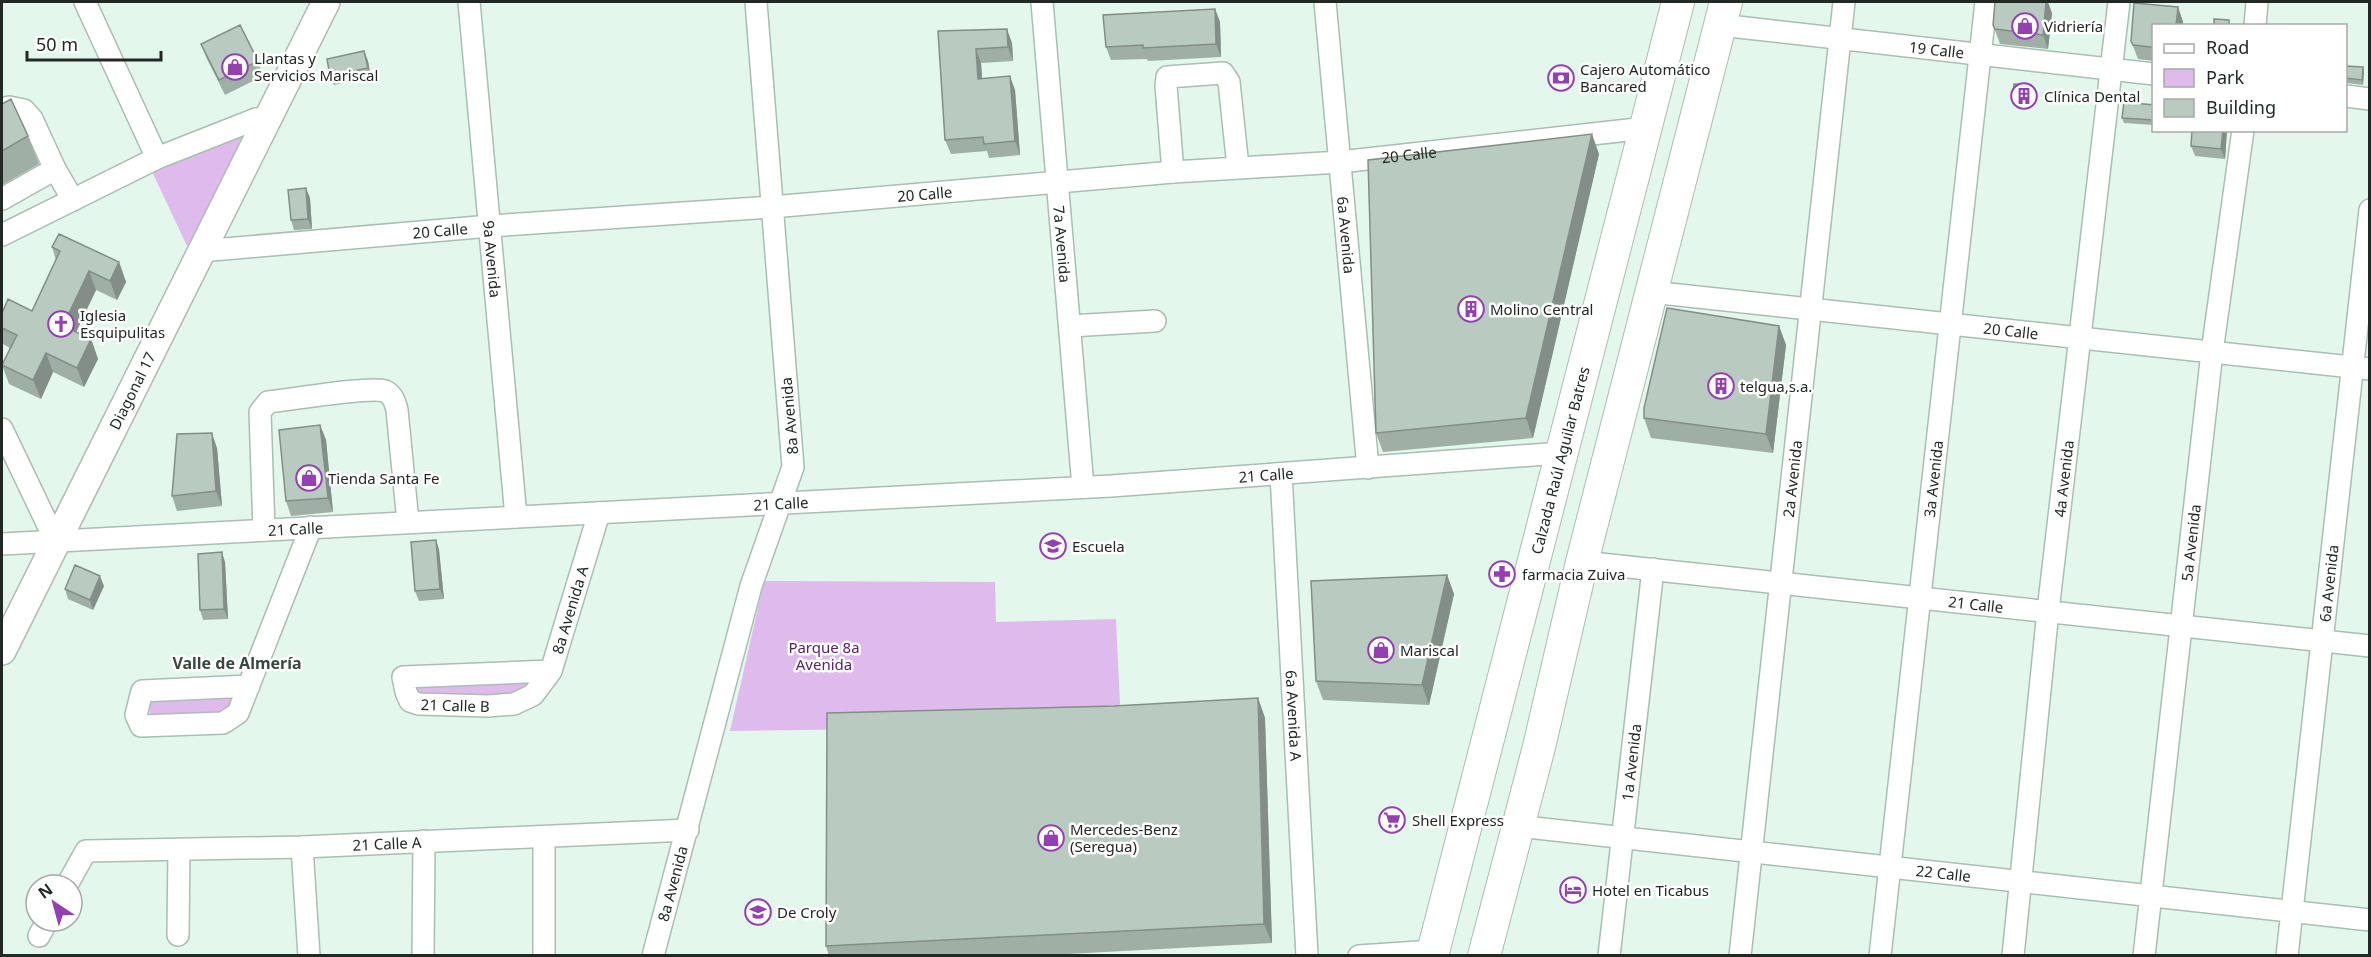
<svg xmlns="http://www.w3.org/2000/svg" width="2371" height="957" viewBox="0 0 2371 957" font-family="'Noto Sans',sans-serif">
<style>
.green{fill:#dfbbed}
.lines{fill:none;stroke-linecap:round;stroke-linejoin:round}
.minor-casing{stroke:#abbdb4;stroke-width:24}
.major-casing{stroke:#abbdb4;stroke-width:30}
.highway-casing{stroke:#abbdb4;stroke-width:34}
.minor{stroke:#fff;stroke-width:21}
.major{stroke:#fff;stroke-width:27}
.highway{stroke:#fff;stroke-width:32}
.wall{fill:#9fafa6}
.shaded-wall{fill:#828e87}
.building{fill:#b9cbc1;stroke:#828e87;stroke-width:1.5}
.labels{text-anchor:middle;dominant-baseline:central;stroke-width:5;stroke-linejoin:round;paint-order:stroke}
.poi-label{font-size:15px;fill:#222925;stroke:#fff;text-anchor:start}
.street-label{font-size:15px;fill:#222925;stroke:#fff}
.park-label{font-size:15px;fill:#5a216e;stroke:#fff}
.neighbourhood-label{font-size:16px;font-weight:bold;fill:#38473f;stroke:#fff}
</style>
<rect width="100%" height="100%" fill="#e3f7ec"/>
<path class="green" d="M256,119L187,246L148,163Z
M764,581L995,582L996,622L1116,619L1121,726L730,731Z
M533,680L519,694L421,697L412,684Z
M236,694L224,712L150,717L149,699Z"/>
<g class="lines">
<g class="minor-casing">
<g id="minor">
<path d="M85,2L157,158"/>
<path id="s1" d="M469,2L516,517"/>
<path id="s2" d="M1042,2L1083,487"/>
<path id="s3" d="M1325,2L1368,468"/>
<path id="s4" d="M1720,25L2154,74"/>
<path d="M2255,26L2257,2"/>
<path d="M2346,96L2370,99"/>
<path d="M2,109L9,107L24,110L32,119L55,169L73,200"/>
<path d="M1173,172L1166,86L1167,77L1223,73L1229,82L1238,167"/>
<path d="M2,199L55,169"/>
<path d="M2,235L157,158L256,119L268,118"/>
<path id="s5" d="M201,251L490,226L772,207L1173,172L1340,162L1646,128"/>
<path id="s6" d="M1651,292L2370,369"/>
<path d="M1070,326L1155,321"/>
<path d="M2,429L56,542"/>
<path id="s7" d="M1281,474L1307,956"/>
<path d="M264,530L260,412L268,402C290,400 368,386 385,391C393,395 395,402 397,410L408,522"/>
<path id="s8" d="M2,544L1111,486L1561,453"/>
<path id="s9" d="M1582,562L2370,646"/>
<path id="s10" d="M551,671L403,677L406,692L410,701L419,704L488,706L514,704L533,695L551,671L599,513"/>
<path d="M249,686L142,691L136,715L141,726L223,723L238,713L311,527"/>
<path id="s11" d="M1517,826L2370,920"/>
<path d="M544,837V956"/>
<path d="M302,847L309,956"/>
<path id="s12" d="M67,885L86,851L302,847L688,830"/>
<path d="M178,935L179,850"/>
<path d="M39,936L47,921"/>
<path d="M423,956L424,841"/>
<path id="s13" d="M653,956L751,586L793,467L756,2"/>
<path d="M1359,956L1433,951"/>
<path id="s14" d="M1609,956L1653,569"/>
<path id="s15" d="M1740,956L1844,2"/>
<path id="s16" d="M1880,956L1986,2"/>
<path id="s17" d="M2013,956L2048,611L2119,2"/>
<path id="s18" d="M2144,956L2212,352L2243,130"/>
<path id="s19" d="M2287,956L2370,210"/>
</g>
</g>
<g class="major-casing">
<g id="major">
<path id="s20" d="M2,651L326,2"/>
</g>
</g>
<g class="highway-casing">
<g id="highway">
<path id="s21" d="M1432,956L1678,2"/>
<path d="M1484,956L1539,747L1582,562L1726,2"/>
</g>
</g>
<use href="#minor" class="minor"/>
<use href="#major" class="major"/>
<use href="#highway" class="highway"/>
</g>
<path class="wall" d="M2134,3L2178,7L2183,22V26H2154V61L2138,59L2131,41Z
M1215,9L1220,22L1221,57L1148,61L1147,59L1111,60L1106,47Z
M2052,13L2048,49L2000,44L1993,25Z
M938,31L1012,43L1013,61L981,63L982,79L1015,90L1020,155L989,158L987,151L951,154L945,140Z
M201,44L258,61L263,76L225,95L207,59Z
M364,51L368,61L371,78L334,85L330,76Z
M2346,66L2363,67L2364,72L2363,85L2347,83L2346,80Z
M2032,90L2031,104L2015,103L2013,98Z
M2,104L28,136L39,164L2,185Z
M2154,105V125L2124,123L2122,118Z
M2192,130H2227L2225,159L2195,156L2191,146Z
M1599,154L1533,438L1383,452L1376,433Z
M310,198L312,229L294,230L291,220Z
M52,247L119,262L126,282L117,300L96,290L76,332L91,339L98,359L84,387L53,372L41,399L9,384L2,365L10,348L3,344L2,341V313L32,311L56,260Z
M1779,326L1786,345L1773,453L1651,438L1644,418Z
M320,425L326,440L333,512L291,516L286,501Z
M217,448L222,506L177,511L172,496Z
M436,540L439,550L444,599L419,601L415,591Z
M225,562L228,619L203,620L200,610Z
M1447,575L1454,594L1429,705L1323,700L1316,681Z
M104,586L93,610L68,599L65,589Z
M1258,698L1265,718L1272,943L1031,956H829L826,946L1114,706Z"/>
<path class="shaded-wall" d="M2046,2H2048L2052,13L2048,49L2043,35Z
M2178,7L2183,22V26H2176Z
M1215,9L1220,22L1221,57L1216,44Z
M1007,29L1012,43L1013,61L1008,47Z
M976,49L981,63L983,93L978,79Z
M364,51L368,61L371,78L368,68Z
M2363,67L2364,72L2363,85L2362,80Z
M1010,76L1015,90L1020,155L1015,141Z
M2031,85L2032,90L2031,104L2029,99Z
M2223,130H2227L2225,159L2221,149Z
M1592,134L1599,154L1533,438L1526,418Z
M306,188L310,198L312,229L308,219Z
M119,262L126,282L117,300L110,281Z
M89,271L96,290L70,345L63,326Z
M1779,326L1786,345L1773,453L1766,434Z
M91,339L98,359L84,387L77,368Z
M46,353L53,372L41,399L33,380Z
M320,425L326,440L333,512L328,498Z
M212,433L217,448L222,506L216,491Z
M436,540L439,550L444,599L440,589Z
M222,552L225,562L228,619L224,609Z
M1447,575L1454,594L1429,705L1422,685Z
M100,576L104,586L93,610L90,600Z
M1258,698L1265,718L1272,943L1264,924Z"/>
<path class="building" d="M1995,2H2046L2043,35L1995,29L1993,25Z
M2134,3L2178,7L2176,25L2177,26H2154V49L2151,47L2133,45L2131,41Z
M1215,9L1216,44L1143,48V45L1106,47L1103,15Z
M2214,19L2229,20V26H2214Z
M240,25L258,61L219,80L201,44Z
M1007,29L1008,47L976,49L978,79L1010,76L1015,141L984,144L983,137L945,140L938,31Z
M364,51L368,68L330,76L327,59Z
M2346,66L2363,67L2362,80L2346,78Z
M2014,84L2031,85L2029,99L2013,98Z
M11,99L28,136L2,151V104Z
M2124,102L2154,105V120L2122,118Z
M2192,130H2223L2221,149L2191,146Z
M1592,134L1526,418L1376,433L1368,160Z
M306,188L308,219L291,220L288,190Z
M59,234L119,262L110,281L89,271L63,326L91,339L77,368L46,353L33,380L2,365L17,335L2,328V313L8,299L32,311L60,251L52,247Z
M1667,308L1779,326L1766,434L1644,418V408Z
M320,425L328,498L286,501L279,430Z
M212,433L216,491L172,496L177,434Z
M436,540L440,589L415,591L411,542Z
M222,552L224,609L200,610L198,554Z
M75,565L100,576L90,600L65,589Z
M1447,575L1422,685L1316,681L1311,581Z
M1258,698L1264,924L826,946L827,713L1114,706Z"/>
<defs>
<g id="shop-ring" transform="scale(1.35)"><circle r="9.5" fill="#fff" stroke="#9341b0" stroke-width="1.5"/><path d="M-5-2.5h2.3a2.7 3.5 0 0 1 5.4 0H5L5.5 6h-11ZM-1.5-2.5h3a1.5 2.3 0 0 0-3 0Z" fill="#9341b0"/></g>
<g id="bank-ring" transform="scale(1.35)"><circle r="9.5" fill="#fff" stroke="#9341b0" stroke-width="1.5"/><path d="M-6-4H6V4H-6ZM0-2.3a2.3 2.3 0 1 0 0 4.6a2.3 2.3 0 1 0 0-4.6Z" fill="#9341b0"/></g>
<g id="building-ring" transform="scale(1.35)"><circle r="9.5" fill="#fff" stroke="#9341b0" stroke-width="1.5"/><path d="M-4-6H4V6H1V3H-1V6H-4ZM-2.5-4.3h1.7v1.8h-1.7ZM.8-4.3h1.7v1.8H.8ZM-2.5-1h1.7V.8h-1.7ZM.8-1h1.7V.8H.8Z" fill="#9341b0"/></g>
<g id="church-ring" transform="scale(1.35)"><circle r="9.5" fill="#fff" stroke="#9341b0" stroke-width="1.5"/><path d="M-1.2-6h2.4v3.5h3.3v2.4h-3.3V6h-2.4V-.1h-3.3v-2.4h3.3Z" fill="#9341b0"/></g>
<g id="school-ring" transform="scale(1.35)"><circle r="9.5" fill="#fff" stroke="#9341b0" stroke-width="1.5"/><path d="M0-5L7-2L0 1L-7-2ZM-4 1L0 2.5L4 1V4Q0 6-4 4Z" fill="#9341b0"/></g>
<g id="pharmacy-ring" transform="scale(1.35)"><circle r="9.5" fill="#fff" stroke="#9341b0" stroke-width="1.5"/><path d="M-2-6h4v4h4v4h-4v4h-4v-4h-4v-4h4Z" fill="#9341b0"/></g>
<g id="supermarket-ring" transform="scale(1.35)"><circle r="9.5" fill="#fff" stroke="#9341b0" stroke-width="1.5"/><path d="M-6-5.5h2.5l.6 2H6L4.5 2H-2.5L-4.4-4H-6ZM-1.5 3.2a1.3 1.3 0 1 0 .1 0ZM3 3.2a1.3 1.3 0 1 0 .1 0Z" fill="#9341b0"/></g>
<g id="hotel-ring" transform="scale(1.35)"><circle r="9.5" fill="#fff" stroke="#9341b0" stroke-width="1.5"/><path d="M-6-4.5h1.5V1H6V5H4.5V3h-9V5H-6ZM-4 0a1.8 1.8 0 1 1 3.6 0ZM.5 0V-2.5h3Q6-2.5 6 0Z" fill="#9341b0"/></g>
</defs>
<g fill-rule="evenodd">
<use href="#shop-ring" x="2025" y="26"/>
<use href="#shop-ring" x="235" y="67"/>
<use href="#bank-ring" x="1561" y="78"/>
<use href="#building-ring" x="2024" y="96"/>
<use href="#building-ring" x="1471" y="309"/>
<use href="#church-ring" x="61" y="324"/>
<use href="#building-ring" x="1721" y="386"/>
<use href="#shop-ring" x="309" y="478"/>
<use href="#school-ring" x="1053" y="546"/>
<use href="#pharmacy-ring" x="1502" y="574"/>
<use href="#shop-ring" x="1381" y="650"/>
<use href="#supermarket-ring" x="1392" y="820"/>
<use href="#shop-ring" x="1051" y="838"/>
<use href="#hotel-ring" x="1573" y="890"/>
<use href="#school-ring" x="758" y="912"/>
</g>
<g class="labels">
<g class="poi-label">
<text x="2044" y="26">Vidriería</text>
<text x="254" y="58">Llantas y<tspan x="254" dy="17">Servicios Mariscal</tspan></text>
<text x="1580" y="69">Cajero Automático<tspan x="1580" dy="17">Bancared</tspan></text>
<text x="2044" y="96">Clínica Dental</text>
<text x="1490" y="309">Molino Central</text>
<text x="80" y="315">Iglesia<tspan x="80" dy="17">Esquipulitas</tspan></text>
<text x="1740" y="386">telgua,s.a.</text>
<text x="328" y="478">Tienda Santa Fe</text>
<text x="1072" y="546">Escuela</text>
<text x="1522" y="574">farmacia Zuiva</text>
<text x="1400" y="650">Mariscal</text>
<text x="1412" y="820">Shell Express</text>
<text x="1070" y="829">Mercedes-Benz<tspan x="1070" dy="17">(Seregua)</tspan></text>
<text x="1592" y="890">Hotel en Ticabus</text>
<text x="777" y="912">De Croly</text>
</g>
<g class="street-label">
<text stroke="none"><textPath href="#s4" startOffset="218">19 Calle</textPath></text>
<text stroke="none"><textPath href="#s5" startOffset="1212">20 Calle</textPath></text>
<text stroke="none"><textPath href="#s5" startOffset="726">20 Calle</textPath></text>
<text stroke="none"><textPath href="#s5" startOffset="240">20 Calle</textPath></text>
<text stroke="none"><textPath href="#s3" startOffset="234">6a Avenida</textPath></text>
<text stroke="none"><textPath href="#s2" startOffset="243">7a Avenida</textPath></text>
<text stroke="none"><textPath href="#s1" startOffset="258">9a Avenida</textPath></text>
<text stroke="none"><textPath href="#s6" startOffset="362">20 Calle</textPath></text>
<text stroke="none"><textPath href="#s20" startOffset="291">Diagonal 17</textPath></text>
<text transform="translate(789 416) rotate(-95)">8a Avenida</text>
<text stroke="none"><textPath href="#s21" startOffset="512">Calzada Raúl Aguilar Batres</textPath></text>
<text stroke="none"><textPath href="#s8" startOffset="1266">21 Calle</textPath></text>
<text stroke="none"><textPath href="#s17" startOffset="480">4a Avenida</textPath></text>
<text stroke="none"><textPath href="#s15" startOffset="480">2a Avenida</textPath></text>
<text stroke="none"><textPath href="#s16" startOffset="480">3a Avenida</textPath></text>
<text stroke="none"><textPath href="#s8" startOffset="780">21 Calle</textPath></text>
<text stroke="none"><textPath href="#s8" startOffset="294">21 Calle</textPath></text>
<text stroke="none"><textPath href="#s18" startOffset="416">5a Avenida</textPath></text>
<text stroke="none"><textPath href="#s19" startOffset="375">6a Avenida</textPath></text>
<text stroke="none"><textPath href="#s9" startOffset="396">21 Calle</textPath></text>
<text stroke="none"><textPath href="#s10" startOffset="393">8a Avenida A</textPath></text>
<text stroke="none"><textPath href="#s10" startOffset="219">21 Calle B</textPath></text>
<text stroke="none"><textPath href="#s7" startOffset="242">6a Avenida A</textPath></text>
<text stroke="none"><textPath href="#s14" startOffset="195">1a Avenida</textPath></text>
<text stroke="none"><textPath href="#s12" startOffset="340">21 Calle A</textPath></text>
<text stroke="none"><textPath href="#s11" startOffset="429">22 Calle</textPath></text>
<text stroke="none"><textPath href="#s13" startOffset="75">8a Avenida</textPath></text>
</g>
<g class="park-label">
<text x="824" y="647">Parque 8a<tspan x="824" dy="17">Avenida</tspan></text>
</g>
<g class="neighbourhood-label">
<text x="237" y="663">Valle de Almería</text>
</g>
</g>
<rect width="2371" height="957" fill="none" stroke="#222925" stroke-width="6"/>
<rect x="2152" y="24" width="195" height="108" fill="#ffffff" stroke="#a7a9a8" stroke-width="1.5"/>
<rect x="2164" y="44" width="30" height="9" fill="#ffffff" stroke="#a7a9a8" stroke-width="1.5"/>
<text x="2206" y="54" font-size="18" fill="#222925">Road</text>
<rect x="2164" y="69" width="30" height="18" fill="#dfbbed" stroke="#a7a9a8" stroke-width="1.5"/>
<text x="2206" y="84" font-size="18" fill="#222925">Park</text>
<rect x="2164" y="99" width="30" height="18" fill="#b9cbc1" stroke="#a7a9a8" stroke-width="1.5"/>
<text x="2206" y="114" font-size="18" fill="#222925">Building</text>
<g transform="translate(54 903) rotate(324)"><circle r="28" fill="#ffffff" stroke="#a7a9a8" stroke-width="1.5"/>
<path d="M0-4.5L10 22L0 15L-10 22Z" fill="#9341b0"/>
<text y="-9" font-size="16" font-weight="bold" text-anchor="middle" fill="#222925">N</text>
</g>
<path d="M27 51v9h134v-9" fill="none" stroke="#222925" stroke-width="3"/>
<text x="36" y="51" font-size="18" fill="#222925" stroke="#ffffff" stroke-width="4.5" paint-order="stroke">50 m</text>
</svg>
